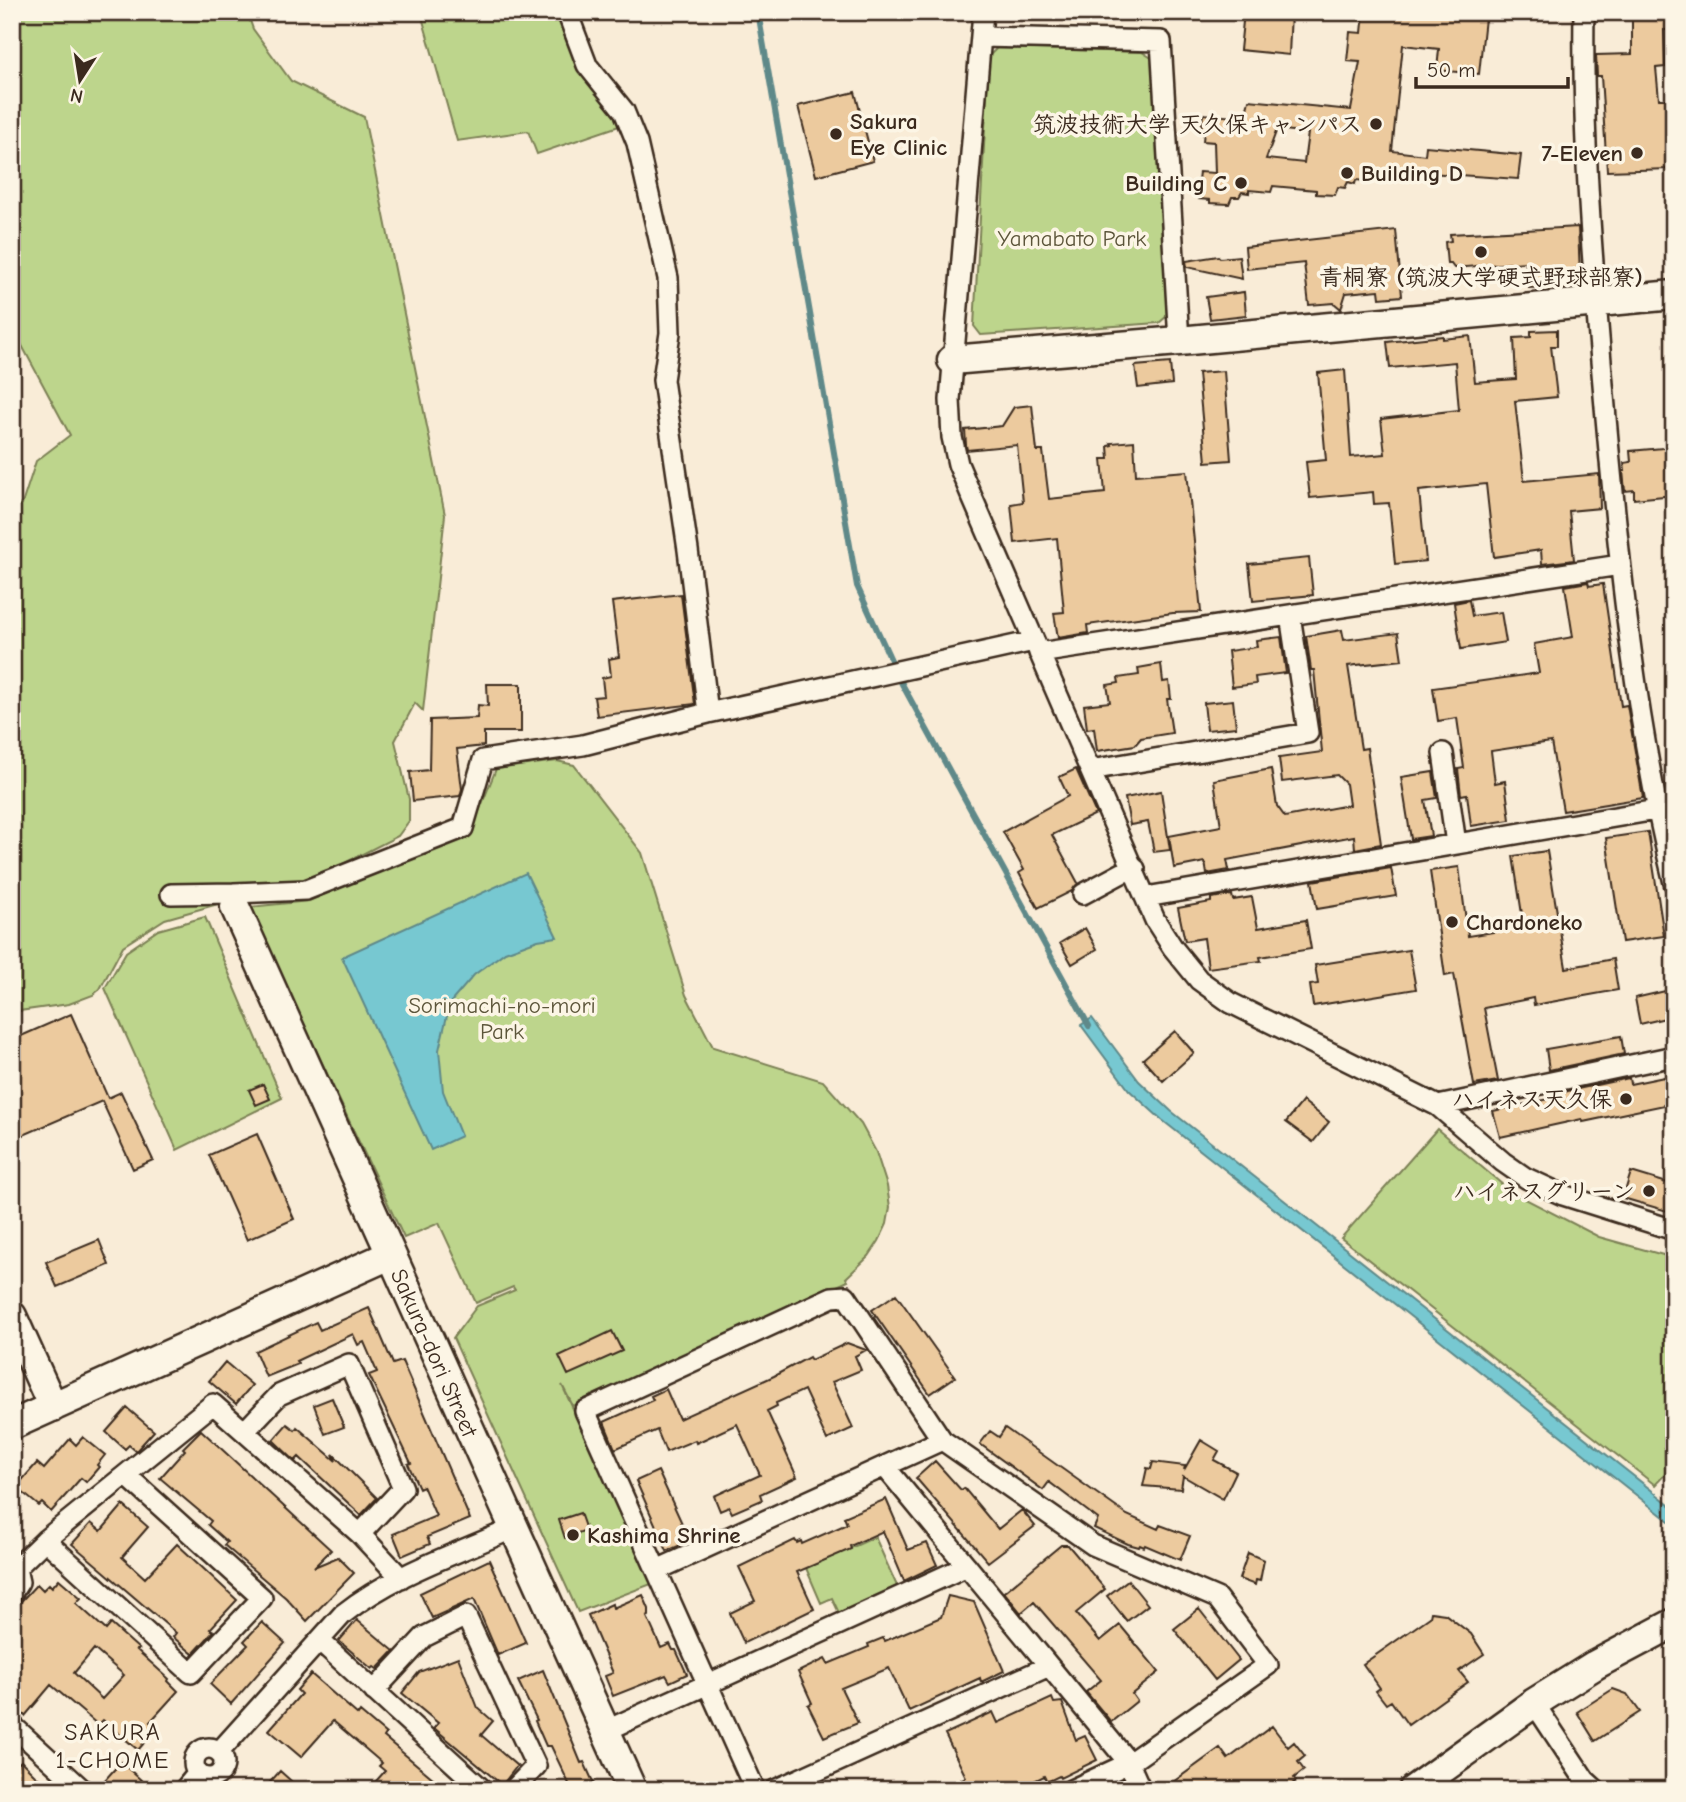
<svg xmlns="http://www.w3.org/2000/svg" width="1686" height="1802" viewBox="0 0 1686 1802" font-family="'Comic Neue','Klee One',sans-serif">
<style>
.green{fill:#bdd58c;stroke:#7c8055;stroke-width:2}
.water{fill:#77c8d1;stroke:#5f8989;stroke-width:2}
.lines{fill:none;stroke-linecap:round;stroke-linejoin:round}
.stream{stroke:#5f8989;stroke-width:6}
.building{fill:#ecca9e;stroke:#3b2a1e;stroke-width:2;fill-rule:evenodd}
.street-casing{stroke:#3b2a1e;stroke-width:24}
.secondary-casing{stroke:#3b2a1e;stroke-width:33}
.street{stroke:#fcf5e5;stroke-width:19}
.secondary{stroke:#fcf5e5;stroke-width:28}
.poi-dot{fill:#3b2a1e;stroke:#fcf5e5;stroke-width:2.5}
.labels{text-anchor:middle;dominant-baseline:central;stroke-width:7;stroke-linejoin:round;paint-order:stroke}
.poi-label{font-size:23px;font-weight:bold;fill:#3b2a1e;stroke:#fcf5e5;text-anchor:end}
.park-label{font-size:23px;fill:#5c553a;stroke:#fcf5e5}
.street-label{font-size:23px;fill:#3b2a1e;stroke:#fcf5e5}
.neighbourhood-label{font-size:24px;letter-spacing:2px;fill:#3b2a1e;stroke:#fcf5e5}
</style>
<rect width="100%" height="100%" fill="#f9ecd7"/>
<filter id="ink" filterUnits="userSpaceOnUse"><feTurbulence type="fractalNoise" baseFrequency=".0143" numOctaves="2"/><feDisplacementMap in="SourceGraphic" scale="14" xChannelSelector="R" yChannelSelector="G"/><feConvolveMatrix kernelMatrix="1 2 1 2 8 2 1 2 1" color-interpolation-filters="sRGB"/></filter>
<g filter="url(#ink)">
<path class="green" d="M12,12H247L253,29L291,81L364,117L445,515L423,711L415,703L395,741L409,799V821L398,836L321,875L165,919L123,946L100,989L93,995L69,1004L12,1012V507L22,504L36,461L70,435L12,327Z
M439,12H558L605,100L622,125L537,154L528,131L457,141L422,17Z
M997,48L1142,52L1153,59L1167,316L1159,323L981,335L974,326L989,56Z
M557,761L574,765L642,853L686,995L713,1047L823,1081L861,1124L876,1152L887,1186L890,1207L887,1224L879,1241L869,1256L846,1278L848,1281L573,1406L562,1385L654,1583L578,1612L453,1338L477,1306L515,1290L513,1287L476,1303L439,1223L404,1238L249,907L309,901L472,829L496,769Z
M205,917L282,1098L177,1150L105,988L126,952L158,930Z
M1437,1129L1510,1191L1599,1237L1674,1258V1465L1655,1485L1341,1238Z
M875,1537L897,1586L839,1613L832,1598L821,1603L806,1568Z"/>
<path class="water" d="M526,873L557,937L538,940L505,952L474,975L450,1003L439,1050L443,1091L461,1136L431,1150L342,957Z
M1092,1018L1139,1081L1171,1111L1674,1508V1525L1162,1120L1129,1090L1081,1025Z"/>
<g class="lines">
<path class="stream" d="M758,12L857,586L902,684L1089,1026"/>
</g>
<path class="building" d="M1244,12H1291L1289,55L1240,50Z
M1364,12H1472L1476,17L1485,18L1479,74L1437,70L1439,49L1403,45L1392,151L1425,155L1426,146L1521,155L1518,179L1399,171L1390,168V178L1378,177L1376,182L1356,180L1355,184L1348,182L1345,188L1338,187L1335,195L1316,194V190L1273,186L1271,192L1249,190V193L1242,192L1239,197H1232L1229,204L1210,203V200L1199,199L1200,189L1197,188L1199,172L1215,173L1214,142L1203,141L1204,131H1201L1203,114L1245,118L1249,100L1351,110L1360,62L1347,61L1350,32L1362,33ZM1277,129L1308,133L1304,163L1266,159Z
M1632,12H1668V30H1664L1665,67L1656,68L1659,99H1667L1669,169L1607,171L1601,76H1597L1596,55L1632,54Z
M855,92L873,161L816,176L798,106Z
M1578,227L1580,275L1544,277L1545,287L1529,288L1525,262L1454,268L1451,264H1447L1445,242L1451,241L1450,234Z
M1396,230L1402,296L1380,298L1379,290L1346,293L1341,309L1334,303L1309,305L1304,263L1247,269L1245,247Z
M1218,256L1220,258L1239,256L1242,279L1187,267L1186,261Z
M1244,292L1246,315L1210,319L1206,297Z
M1557,330V346H1551L1557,397L1515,401L1524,481L1599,474L1600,508L1569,511L1574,560L1542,564L1541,550L1494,557L1486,484L1419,491L1426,561L1395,564L1389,503L1374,504L1373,492L1310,498L1306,462L1326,460L1318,373L1345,370L1351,457L1385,454L1381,419L1459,410L1455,362L1390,368L1387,342L1443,336V339L1470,336L1475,382L1516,379L1514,338L1531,337V331Z
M1170,363L1172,384L1138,388L1135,366Z
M1224,371L1231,460L1206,462L1198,373Z
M1032,405L1037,451H1043L1049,499L1105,493L1102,459H1109L1108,446L1112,445L1111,443L1134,441L1136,475L1187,471L1201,612L1173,613L1087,625L1088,633L1058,638L1054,613L1064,612L1057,538L1015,543L1011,504L1023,502L1017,445L967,450L966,445L965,430L1002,426L1014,407Z
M1674,447V495L1634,499V490L1625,491L1623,471H1625L1624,463L1631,462L1630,451Z
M1309,558L1313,595L1253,601L1249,564Z
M1588,582L1589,586L1603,584L1621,706L1627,705L1643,798L1563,811L1551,742L1491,751L1495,783L1505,781L1510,820L1471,826L1467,794L1461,795L1458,769L1464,768L1457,718L1438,721L1433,688L1539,673L1534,644L1573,637L1565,586Z
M681,594L695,704L597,716L594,697L604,696L602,678L611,676L609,659L619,657L612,602Z
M1469,600L1472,616L1501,612L1506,642L1461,649L1454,603Z
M1342,630L1344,640L1398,633L1402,660L1348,666L1361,749L1367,748L1381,844L1355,849L1354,836L1227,860L1229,870L1207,874L1205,862L1174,868L1169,836L1221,826L1214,780L1271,769L1277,806L1285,817L1349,805L1346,784L1337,775L1282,782L1279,758L1322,752L1314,670H1311L1306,636Z
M1281,637L1286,673L1255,677L1256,684L1232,687L1228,651L1257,647L1256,640Z
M1161,664L1163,682L1169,681L1171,699H1167L1172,733L1141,738L1135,745L1097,751L1094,728L1087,729L1084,705L1110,702L1107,685L1119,683L1118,678L1139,675L1138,668Z
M487,684H521V732H484V746L457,749L462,789L460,796L413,801L410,772L429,770L430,720L477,718L478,705L488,706Z
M1233,700L1236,727L1207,730L1204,703Z
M1076,769L1096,814L1052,835L1078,883L1072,891L1038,908L1019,873L1024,870L1003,832L1068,796L1059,777Z
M1433,772L1437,798L1425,800L1431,836L1411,839L1401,777Z
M1161,791L1170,850L1154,852L1148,822L1130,825L1125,798Z
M1648,832L1664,936L1622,942L1606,838Z
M1547,851L1566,968L1613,959L1618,990L1534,1005L1533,998L1484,1008L1498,1081L1474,1085L1454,974L1445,976L1430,871L1459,867L1468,936L1524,927L1513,856Z
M1391,868L1396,896L1317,909L1312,881Z
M1232,895L1233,900L1252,897L1258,928L1306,920L1311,949L1260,957L1261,961L1208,968L1204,938L1185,941L1178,908L1211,902V898Z
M1085,928L1097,949L1072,964L1060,943Z
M1409,950L1416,989L1313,1006L1310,985L1318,984L1315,965Z
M1674,989V1016L1640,1024L1635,998Z
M71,1014L108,1098L121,1092L153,1160L133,1169L102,1101L12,1140V1040Z
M1175,1031L1194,1053L1163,1081L1143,1059Z
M1621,1036L1624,1054L1549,1070L1546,1049Z
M1674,1075V1103L1583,1122L1582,1119L1500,1137L1493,1111L1554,1098V1094L1629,1078L1630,1084Z
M263,1084L270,1099L256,1105L249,1090Z
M1303,1101L1329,1122L1313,1142L1286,1122Z
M257,1134L294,1219L247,1240L209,1155Z
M1631,1172L1674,1185V1213L1623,1198Z
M99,1240L109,1265L57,1287L46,1262Z
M896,1294L955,1377L930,1394L872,1310Z
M369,1308L393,1364L402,1361L470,1519L427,1537L430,1544L402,1556L393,1534L436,1516L423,1486L419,1488L408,1464L411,1463L369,1375L377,1372L364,1342L358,1345L353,1334L296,1361L298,1364L266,1377L255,1351L316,1322L320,1330Z
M612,1331L622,1351L568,1375L559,1356Z
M847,1343L866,1350L855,1356L861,1370L832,1382L853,1428L827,1440L804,1390L776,1403L777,1406L767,1411L797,1477L760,1494L762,1500L732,1513L729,1507L720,1511L714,1496L760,1475L737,1424L696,1443L695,1440L666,1452L657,1430L615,1449L604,1422L653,1400L651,1396L666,1389L679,1419L774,1376L809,1357L811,1360Z
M225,1362L252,1385L236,1404L209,1381Z
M332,1398L344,1427L325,1434L314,1405Z
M127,1408L154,1431L136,1451L129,1445L125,1449L106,1432Z
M287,1424L295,1430L297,1427L336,1461L333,1454L377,1498L361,1515L299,1457L295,1461L273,1440Z
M1005,1428L1127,1515L1158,1529L1160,1525L1190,1536L1180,1560L1145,1545L1144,1547L1140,1545L1139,1547L1128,1544L1094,1528L1098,1519L1049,1482L1043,1490L980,1444L990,1431L999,1437Z
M201,1430L331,1550L314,1567L338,1557L354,1573L307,1621L286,1598L224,1545L227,1542L208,1525L211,1521L160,1478L185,1450L183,1448Z
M83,1437L105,1455L97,1465L99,1467L86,1482L81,1478L51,1512L42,1503L39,1506L16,1487L37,1463L44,1469L70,1439L76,1445Z
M1201,1440L1219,1451L1214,1460L1236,1472L1223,1499L1183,1476L1181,1489L1143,1486L1147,1468L1151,1469L1153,1462L1185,1466L1184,1470Z
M935,1461L961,1490L964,1488L998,1529L1022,1510L1035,1526L988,1562L916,1478Z
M658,1471L690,1541L667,1551L636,1481Z
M886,1499L908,1550L927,1543L937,1565L904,1581L883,1531L850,1546L851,1549L797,1572L814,1609L744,1643L730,1613L755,1601L739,1567L795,1540L797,1543L801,1541L802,1544L847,1524L844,1517Z
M123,1505L148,1527L122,1557L145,1578L177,1544L237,1600L210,1629L214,1631L193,1654L173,1637L176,1633L72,1544L91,1523L101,1531Z
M580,1513L586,1530L565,1538L559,1520Z
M1061,1545H1068L1105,1589L1076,1613L1100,1641L1120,1625L1159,1672L1132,1694L1137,1701L1111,1722L1086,1692L1101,1680L1034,1602L1021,1613L1004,1592Z
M1248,1553L1264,1560L1260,1581L1256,1580L1255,1585L1239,1579Z
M489,1560L526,1643L498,1655L474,1599L432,1618L420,1593Z
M59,1579L81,1598L76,1603L106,1630L111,1624L139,1649L137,1650L169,1679L168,1681L178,1691L150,1722L157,1728L138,1750L103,1720L98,1725L51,1685L25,1716L12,1704V1611L37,1584L43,1590L49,1584L52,1587ZM94,1649L124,1675L102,1699L74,1673Z
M1128,1580L1148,1605L1127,1621L1107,1596Z
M643,1595L649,1609V1616L647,1617L661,1648L670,1644L673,1650H676L687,1674L670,1682L666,1675L613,1696L605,1676L613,1673L588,1615L612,1604L613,1608Z
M948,1596L974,1602L1004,1671L981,1682L980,1678L909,1711L889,1668L841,1688L858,1723L824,1737L808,1705L812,1703L798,1672L825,1659L828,1664L869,1647L868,1644L883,1638L885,1641L941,1617Z
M1199,1609L1239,1660L1215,1680L1174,1629Z
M1431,1612L1445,1614L1471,1634L1484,1654L1459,1671L1468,1682L1408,1725L1391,1701L1386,1704L1376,1691L1380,1688L1363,1664L1430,1617Z
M357,1620L394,1651L377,1669L374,1667L372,1669L339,1641Z
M262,1622L285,1643L231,1704L210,1684L248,1645L244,1641Z
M458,1657L478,1708L493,1721L481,1735L517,1766L502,1785L434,1728L438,1723L402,1693L419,1672Z
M543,1670L581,1763L584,1762L594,1784L580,1790H572L551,1746H546L535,1721L537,1720L518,1681Z
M311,1674L358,1715L360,1712L386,1734L384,1737L447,1790H368L385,1771L379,1766L382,1763L333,1721L301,1757L269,1730L301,1694L297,1690Z
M1613,1689L1627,1694L1640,1712L1595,1741L1577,1712Z
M1052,1698L1054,1703L1062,1702L1076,1740L1085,1736L1097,1760L1060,1778L1059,1776L1047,1782L1044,1776L1016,1790H942L966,1777L945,1734L993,1712L998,1723Z
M1272,1726L1288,1747L1294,1742L1305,1756L1298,1762L1304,1770L1294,1778L1296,1781L1284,1790H1162L1220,1748L1228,1759Z
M21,1761L50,1790H12V1770Z
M121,1762L152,1790H96Z
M280,1771L301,1790H263Z"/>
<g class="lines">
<g class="street-casing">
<path id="street" d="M567,12L587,65L624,111L637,143L668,278L670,333L663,380L688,550L708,713
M983,12L950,400L952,437L958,464L972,497L1155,920L1173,948L1199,980L1231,1003L1438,1106L1503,1162L1526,1178L1563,1195L1674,1230
M1584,12C1582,148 1594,284 1606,418C1620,574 1637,731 1674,883
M981,37L1161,41L1179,341
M1039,653L1620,565
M1443,753L1456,844
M1090,770L1308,733L1290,615
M171,894L234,893
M1083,894L1122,873L1135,869
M1146,897L1656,810
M235,907L234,893L306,890L463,828L483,760L583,745L708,713L1034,641
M1438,1106L1674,1056
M245,1431L279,1395L349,1364L403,1488L360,1534
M886,1468L1129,1763L1141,1790
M45,1540L191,1673L262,1598L127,1476
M12,1569L17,1573L19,1582L12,1593
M14,1570L45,1540L213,1404L360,1534L401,1578
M657,1570L942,1440
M320,1641L483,1790
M374,1691L424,1637L466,1616L536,1766L513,1790
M1534,1703L1585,1780L1596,1790
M12,1725L83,1790
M605,1731L967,1566
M194 1763a15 15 0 1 1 30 0a15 15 0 1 1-30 0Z
M219,1752L343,1614C393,1574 456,1554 514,1528
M184,1790L198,1773
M755,1790L585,1411L832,1297L846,1296L942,1440L1093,1545L1217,1598L1268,1665L1129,1763L1071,1790
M775,1790L1049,1666"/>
</g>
<g class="secondary-casing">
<path id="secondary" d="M952,360L1179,341L1674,295
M235,907L632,1790
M12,1316L53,1407
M12,1425L390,1255
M1413,1790L1534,1703L1595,1665L1674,1623"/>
</g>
<use href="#street" class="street"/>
<use href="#secondary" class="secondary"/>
</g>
</g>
<g class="poi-dot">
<circle cx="1376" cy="124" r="7"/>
<circle cx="836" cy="134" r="7"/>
<circle cx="1637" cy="153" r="7"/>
<circle cx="1347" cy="173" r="7"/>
<circle cx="1241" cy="183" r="7"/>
<circle cx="1481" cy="252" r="7"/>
<circle cx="1452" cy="922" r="7"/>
<circle cx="1626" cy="1099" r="7"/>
<circle cx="1649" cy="1191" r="7"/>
<circle cx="573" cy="1535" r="7"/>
</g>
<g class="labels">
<g class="poi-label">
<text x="850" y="121" text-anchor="start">Sakura<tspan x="850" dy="26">Eye Clinic</tspan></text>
<text x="1362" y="124">筑波技術大学 天久保キャンパス</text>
<text x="1623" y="153">7-Eleven</text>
<text x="1361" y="173" text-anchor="start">Building D</text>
<text x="1227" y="183">Building C</text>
<text x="1481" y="277" text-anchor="middle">青桐寮 (筑波大学硬式野球部寮)</text>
<text x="1466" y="922" text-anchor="start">Chardoneko</text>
<text x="1612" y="1099">ハイネス天久保</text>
<text x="1635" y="1191">ハイネスグリーン</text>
<text x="587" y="1535" text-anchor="start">Kashima Shrine</text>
</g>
<g class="park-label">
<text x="1072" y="238">Yamabato Park</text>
<text x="502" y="1005">Sorimachi-no-mori<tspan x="502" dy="26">Park</tspan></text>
</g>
<g class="street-label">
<text transform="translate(434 1353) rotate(66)">Sakura-dori Street</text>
</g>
<g class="neighbourhood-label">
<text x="113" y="1732">SAKURA<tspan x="113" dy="28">1-CHOME</tspan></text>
</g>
</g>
<rect width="1686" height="1802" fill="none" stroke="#fcf5e5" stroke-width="42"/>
<rect x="21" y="21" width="1644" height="1760" fill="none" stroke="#3b2a1e" stroke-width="2.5" filter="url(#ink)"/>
<g transform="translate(80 80) rotate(192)" stroke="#fcf5e5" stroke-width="5" paint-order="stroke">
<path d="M0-5L12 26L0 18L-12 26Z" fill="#3b2a1e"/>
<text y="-10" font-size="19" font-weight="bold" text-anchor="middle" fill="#3b2a1e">N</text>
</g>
<path d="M1416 77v10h152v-10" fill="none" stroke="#3b2a1e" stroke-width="3.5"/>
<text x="1427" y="77" font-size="21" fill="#3b2a1e" stroke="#fcf5e5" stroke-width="5" paint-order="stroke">50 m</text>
</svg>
